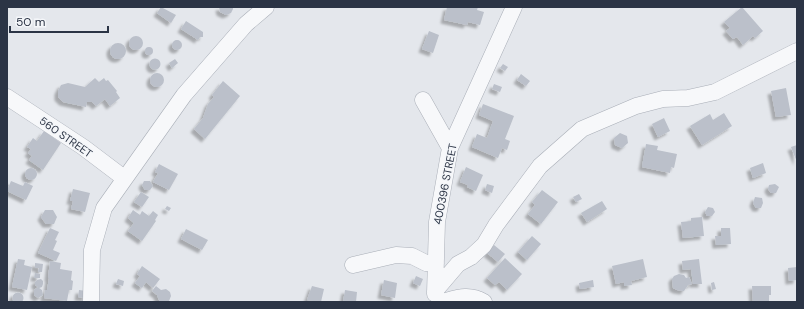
<svg xmlns="http://www.w3.org/2000/svg" width="804" height="309" viewBox="0 0 804 309" font-family="'DM Sans',sans-serif">
<style>
.building{fill:#bbc0ca;filter:url(#shadow)}
.lines{fill:none;stroke-linecap:round;stroke-linejoin:round}
.minor-casing{stroke:#a9aeb7;stroke-width:17}
.minor{stroke:#f7f8fa;stroke-width:16}
.labels{text-anchor:middle;dominant-baseline:central;stroke-width:3;stroke-linejoin:round;paint-order:stroke}
.street-label{font-size:11px;fill:#2b3445;stroke:#f4f6f9}
</style>
<defs>
<filter id="shadow"><feDropShadow dx="-3.5" dy="3.5" stdDeviation="1" flood-color="#0004"/></filter>
</defs>
<rect width="100%" height="100%" fill="#e4e7ec"/>
<path class="building" d="M161,7L176,15L171,23L157,13Z
M219,7H233V9L231,13L226,15L220,12Z
M447,7H478L477,10L484,12L480,25L468,22L467,25L444,20Z
M742,7L763,31L755,38L753,36L743,45L737,37L733,39L726,31L730,28L724,22Z
M186,21L203,32V37H200L198,40L181,29Z
M429,31L439,35L433,53L422,49Z
M129 43a7 7 0 1 1 14 0a7 7 0 1 1-14 0Z
M172 45a5 5 0 1 1 10 0a5 5 0 1 1-10 0Z
M110 51a8 8 0 1 1 16 0a8 8 0 1 1-16 0Z
M145 51a4 4 0 1 1 8 0a4 4 0 1 1-8 0Z
M149.5 64a5.5 5.5 0 1 1 11 0a5.5 5.5 0 1 1-11 0Z
M175,59L178,63L172,68L169,63Z
M503,64L508,67L505,71L500,68Z
M150 80a7 7 0 1 1 14 0a7 7 0 1 1-14 0Z
M521,74L530,81L526,86L517,80Z
M95,78L99,82L104,78L106,81L108,80L117,91L116,92L120,98L110,106L105,99L96,106L92,102H87L86,107L63,102L58,97V91L61,85L68,83L85,87Z
M223,81L240,96L205,139L194,129L203,118L208,104L214,97L212,95Z
M494,84L502,87L500,92L492,89Z
M786,88L791,115L776,117L771,91Z
M483,104L514,116L505,139L510,141L507,150L502,148L498,158L472,147L477,134L487,138L493,121L479,115Z
M724,113L732,126L702,145L690,126L710,114L713,120Z
M664,118L670,131L658,137L652,124Z
M44,131L61,143L43,170L29,160L32,156L28,153L31,149L27,147L33,138L37,141Z
M620,133L627,136L628,143L622,148L615,145L614,138Z
M646,144L658,146L657,150L677,154L674,168L671,167L670,173L642,167Z
M797,145V162L791,147Z
M763,163L766,173L753,178L750,168Z
M159,164L178,174L169,190L153,182L158,173L155,172Z
M466,167L483,175L476,191L467,187L468,185L460,182Z
M25 174a6 6 0 1 1 12 0a6 6 0 1 1-12 0Z
M11,181L23,186L25,182L33,186L26,200L7,191Z
M144,181H150L153,186L150,190H145L142,185Z
M487,184L494,186L492,193L485,190Z
M775,184L779,187L776,193H771L768,189L769,185Z
M73,189L90,193L85,212L71,209L73,201H70Z
M542,190L558,202L541,224L528,214L535,205L532,202Z
M141,192L149,197L142,207L134,202Z
M579,194L582,199L576,202L573,197Z
M755,197L762,198L763,203L761,208H756L753,203Z
M602,201L607,209L587,222L581,213Z
M167,206L171,208L169,211L165,209Z
M708,207L713,208L715,212L712,216H707L705,212Z
M45,210H53L57,217L54,224H46L41,217Z
M133,210L140,215L142,211L149,216L153,211L158,215L155,220L156,221L142,241L128,231L134,223L128,218Z
M702,217L704,236L683,238L681,222L691,221V218Z
M50,228L59,232L55,240L57,241L53,250L60,253L56,261L38,253Z
M721,228H730L731,244L716,245L715,236H721Z
M186,229L208,240L202,250L181,239Z
M532,236L541,244L527,260L518,252Z
M494,245L505,254L498,262L487,253Z
M505,258L522,274L507,290L499,282L495,285L487,278Z
M18,259L25,260L24,265L32,267L27,290L12,287Z
M643,259L647,277L631,281L632,285L624,286V282L616,284L612,266Z
M699,259L702,284H693L691,269L683,270L682,261Z
M50,261L61,263L60,269L72,271L71,280L73,281L72,290H69L67,301L44,298L45,290H47L49,278H48Z
M35,263L43,264L42,272H38L39,268H35Z
M142,266L160,279L153,288L146,282L142,288L135,283L140,276L137,274Z
M797,267V280L789,281L788,268Z
M35,273L40,274V278H34Z
M679,274L684,275L686,278L689,277L692,284L688,285L684,291L677,290L673,288L672,279L674,276Z
M416,276L423,279L420,286L413,283Z
M41,279L43,281V284L42,287L39,288L42,290L43,295L38,298L34,295V290L38,287L35,285V282L37,280Z
M118,279L124,281L123,286L116,284Z
M384,280L397,283L395,298L381,295Z
M593,280L594,287L580,289L579,283Z
M714,282L716,289L712,290L711,283Z
M156,286L161,290L166,289L170,292L171,296L169,301L160,302L159,300L157,295L152,291Z
M312,286L324,289L321,302L307,300Z
M752,286H771V295H769V302H753Z
M79,290L87,291L86,298L78,297Z
M345,290L357,292L356,302H343Z
M12.5 298a5.5 5.5 0 1 1 11 0a5.5 5.5 0 1 1-11 0Z"/>
<g class="lines">
<g class="minor-casing">
<path id="minor" d="M7,97L83,147L124,178
M423,100L450,148
M353,265L396,255L412,256L426,263H436
M435,291L458,264L471,257L484,245L496,225L540,166L582,129L636,106L663,99L688,98L715,92L797,51
M435,294L437,222L450,148L514,7
M91,302L92,250L104,208L184,95L246,24L266,7
M442,302C457,298 469,293 484,302"/>
</g>
<use href="#minor" class="minor"/>
</g>
<g class="labels">
<g class="street-label">
<text transform="translate(66 137) rotate(35)">560 STREET</text>
<text transform="translate(445 184) rotate(-79)">400396 STREET</text>
</g>
</g>
<rect width="804" height="309" fill="none" stroke="#2b3445" stroke-width="16"/>
<path d="M10 26v6h98v-6" fill="none" stroke="#2b3445" stroke-width="2"/>
<text x="16" y="26" font-size="12" fill="#2b3445" stroke="#f4f6f9" stroke-width="3" paint-order="stroke">50 m</text>
</svg>
